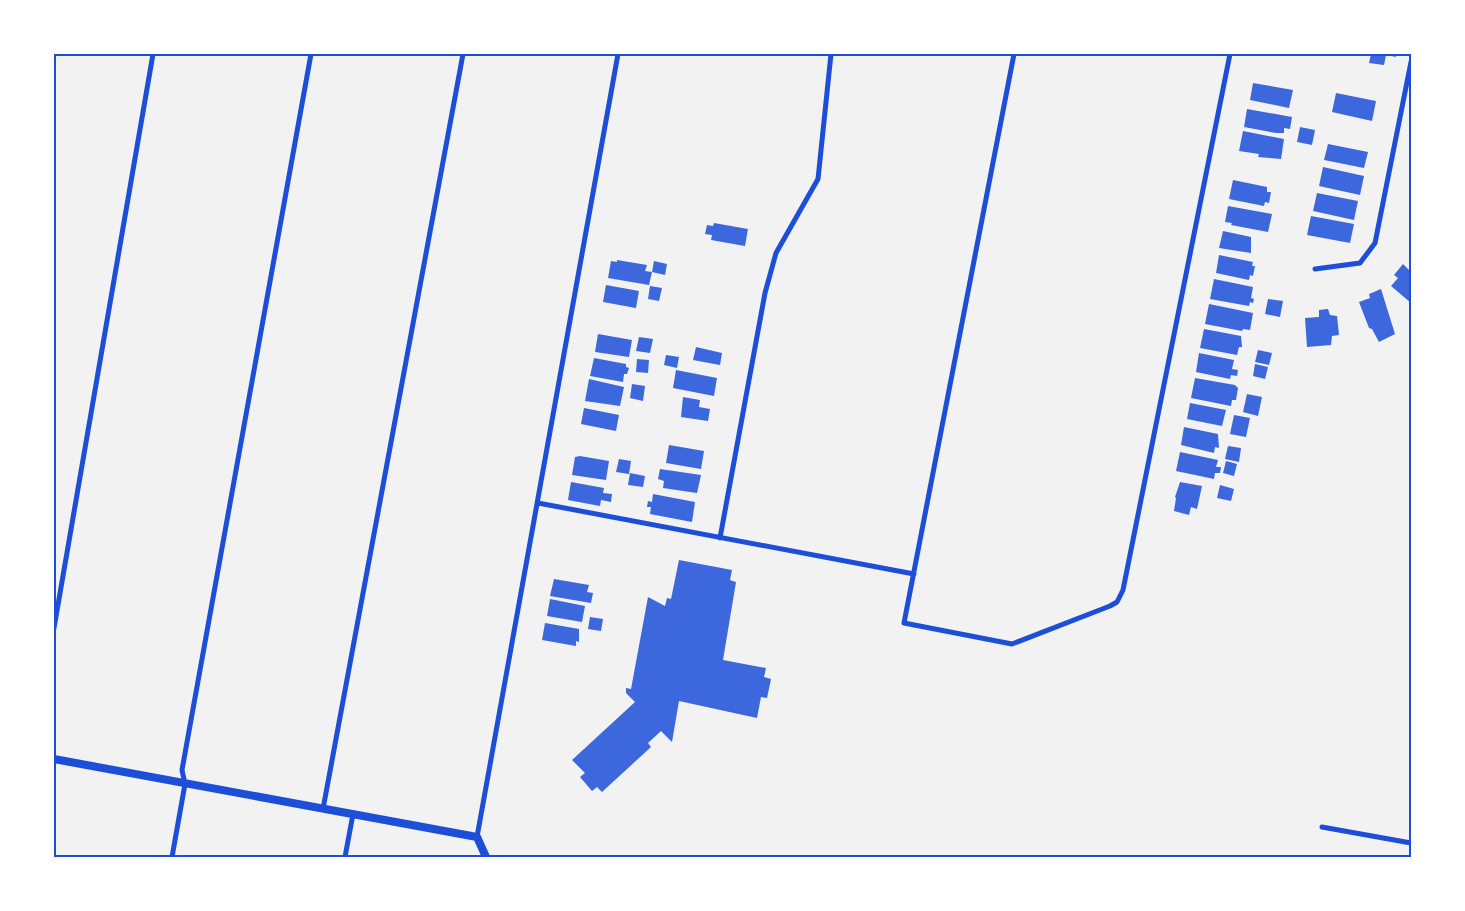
<svg xmlns="http://www.w3.org/2000/svg" width="1465" height="911" viewBox="0 0 1465 911" font-family="Rubik,sans-serif">
<style>
.building{fill:#3d67dc}
.lines{fill:none;stroke-linecap:round;stroke-linejoin:round}
.minor{stroke:#1d4ed8;stroke-width:5}
.tertiary{stroke:#1d4ed8;stroke-width:8}
.neatline{fill:none;stroke:#1d4ed8;stroke-width:2}
</style>
<rect width="100%" height="100%" fill="#f2f2f2"/>
<path class="building" d="M1371,54H1392L1396,55V57L1386,55L1384,65L1369,63Z
M1253,83L1293,90L1289,108L1250,100Z
M1336,93L1376,101L1372,121L1332,112Z
M1247,109L1292,117L1290,129L1284,128V133H1276L1244,127Z
M1300,127L1315,130L1312,145L1297,142Z
M1243,131L1284,139L1281,159L1258,157L1259,154L1239,151Z
M1328,144L1368,152L1364,168L1324,160Z
M1323,167L1364,176L1360,195L1319,186Z
M1233,180L1267,187V192H1271L1269,203L1265,202L1264,206L1229,199Z
M1317,193L1358,201L1354,220L1313,211Z
M1228,206L1272,214L1268,232L1231,225L1232,223L1225,222Z
M1311,216L1354,224L1350,243L1307,235Z
M714,223L748,229L745,246L711,240L712,235L705,234L707,225L713,226Z
M1223,231L1251,237V253L1219,248Z
M1219,255L1253,262L1252,266H1255L1253,276L1250,275L1249,280L1216,273Z
M617,260L647,265L645,271L652,272L649,285L608,278L611,261L617,262Z
M654,261L667,264L665,275L652,272Z
M1403,264L1411,272V303L1391,286L1398,278L1394,275Z
M1214,279L1253,287L1251,298L1254,299L1253,303L1250,302L1249,306L1210,299Z
M606,285L639,291L636,308L603,302Z
M650,286L662,288L659,301L648,299Z
M1381,289L1395,334L1379,342L1372,329L1369,328L1359,302L1370,298L1369,294Z
M1268,299L1283,301L1280,317L1265,314Z
M1209,304L1253,313L1250,330L1243,329L1242,331L1205,324Z
M1328,309L1330,315L1337,316L1339,335L1332,336L1331,345L1307,347L1305,318L1319,317V310Z
M1204,329L1241,336L1242,347H1239L1237,355L1200,348Z
M598,334L632,340L629,357L595,352Z
M639,337L653,339L650,353L636,351Z
M696,347L722,353L720,365L693,360Z
M1258,350L1272,353L1269,365L1255,362Z
M1199,353L1234,360L1232,369L1238,370L1237,376L1231,375L1230,379L1196,372Z
M666,355L679,357L677,368L664,365Z
M594,358L626,364V367L629,368L627,374H624L623,382L590,376Z
M637,359L649,360L648,373L636,372Z
M1255,364L1268,367L1265,379L1253,376Z
M676,370L717,378L714,396L673,388Z
M1195,378L1235,385L1238,388L1236,400H1232L1231,406L1191,398Z
M589,379L624,387L620,406L585,401Z
M632,384L645,386L643,401L630,398Z
M1247,394L1262,397L1258,416L1243,412Z
M683,397L700,400L699,407L710,409L708,421L681,417Z
M1190,403L1226,410L1222,426L1187,419Z
M584,408L619,415L616,431L581,424Z
M1234,415L1250,418L1246,437L1230,434Z
M1184,427L1218,434L1219,448L1215,447L1214,453L1181,445Z
M669,445L704,451L701,469L666,463Z
M1228,446L1241,448L1239,462L1225,459Z
M1180,452L1218,460L1216,467H1221L1220,473H1215L1214,479L1176,471Z
M580,456L609,461L606,480L572,475L575,457Z
M619,459L631,461L629,474L616,472Z
M1226,461L1237,464L1234,476L1223,473Z
M660,469L701,475L697,493L663,488L664,481L658,479Z
M630,473L645,476L643,487L628,485Z
M571,482L604,488L603,493L612,494L611,502L601,500L600,506L568,500Z
M1180,482L1202,486L1197,509L1191,507L1189,515L1174,511L1176,498L1175,497Z
M1220,485L1234,489L1231,501L1217,498Z
M653,494L695,502L692,522L650,514L651,507H647L648,501L652,502Z
M679,560L732,570L730,580L736,582L723,660L766,668L764,677L771,679L767,698L761,697L757,718L679,701L672,742L661,731L648,743L651,747L602,792L597,787L592,791L580,777L585,773L572,760L635,702L626,693V688L631,689L648,597L665,606L667,598L671,599Z
M554,579L589,585L587,592L593,593L591,603L550,596Z
M550,599L585,606L582,622L547,616Z
M590,617L603,619L601,631L588,629Z
M545,623L579,629V642L576,641V646L542,640Z"/>
<g class="lines">
<path class="minor" d="M1014,54L904,623L1012,644L1110,606L1117,602L1123,590L1230,54
M1315,269L1360,263L1375,243L1411,62
M538,503L914,574
M720,538L765,293L776,253L818,179L831,54
M54,628L153,54
M323,809L463,54
M1322,827L1411,843
M477,837L618,54
M172,857L185,784L182,770L311,54
M345,857L353,814"/>
<path class="tertiary" d="M54,759L477,837L486,857"/>
</g>
<rect width="1465" height="911" fill="none" stroke="#ffffff" stroke-width="110"/>
<rect x="55" y="55" width="1355" height="801" class="neatline"/>
</svg>
